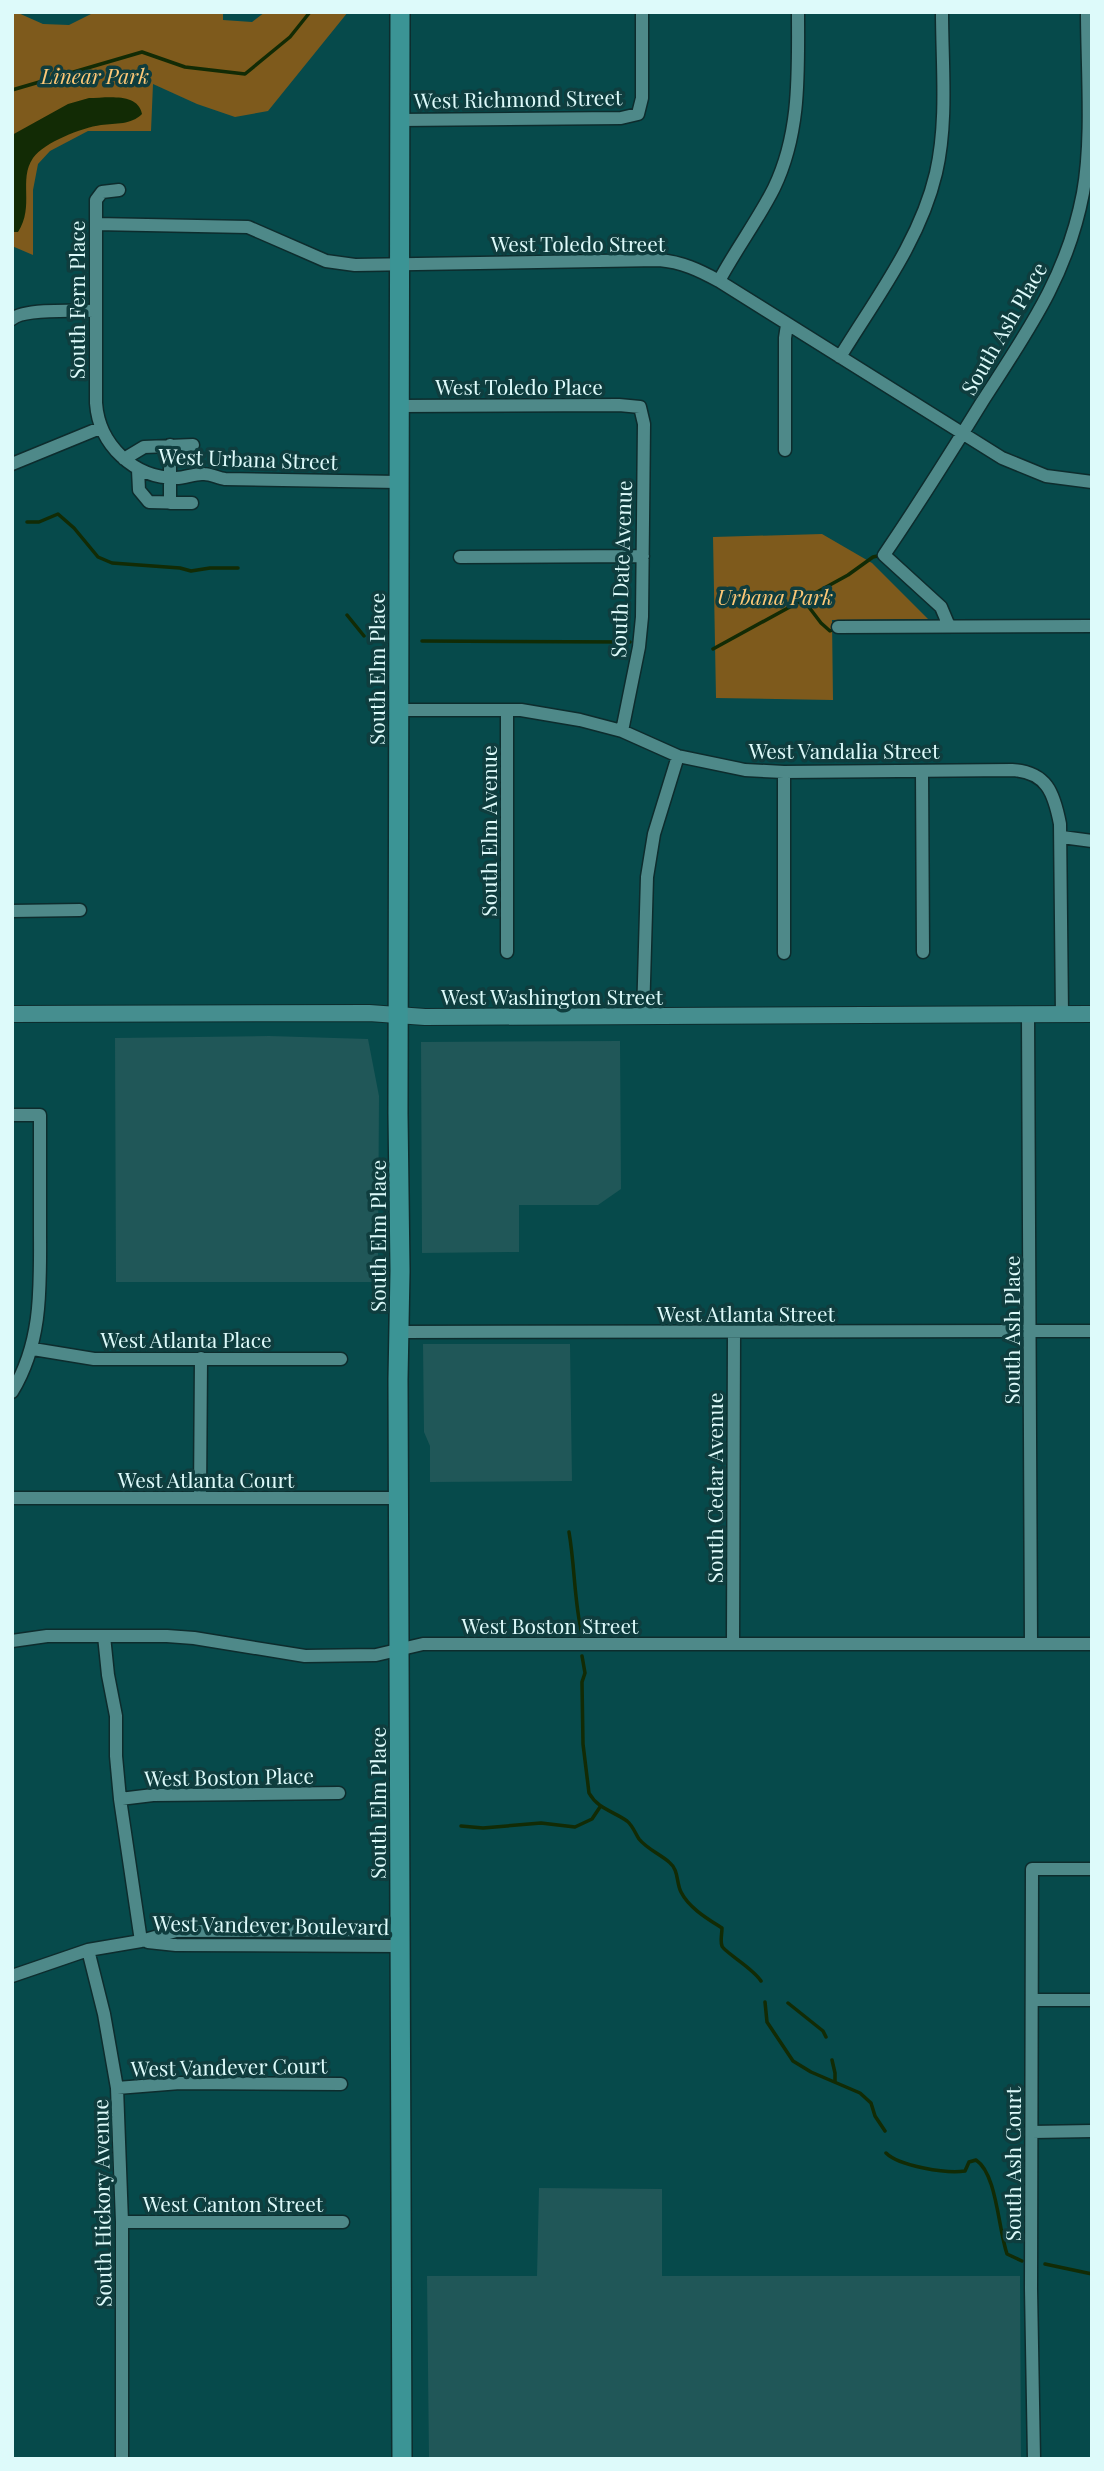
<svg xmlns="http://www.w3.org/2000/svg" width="1104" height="2471" viewBox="0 0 1104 2471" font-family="'Playfair Display',serif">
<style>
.built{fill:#205758}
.green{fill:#7e5a1c}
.water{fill:#122b05}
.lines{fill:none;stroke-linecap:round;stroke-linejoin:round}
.stream{stroke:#122b05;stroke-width:3.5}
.street-casing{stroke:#0d2c2d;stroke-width:15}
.secondary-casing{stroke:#0d2c2d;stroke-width:18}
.primary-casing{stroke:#0d2c2d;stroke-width:22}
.street{stroke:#4e8989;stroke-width:12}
.secondary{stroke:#458e8f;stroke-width:16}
.primary{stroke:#3b9495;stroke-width:19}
.labels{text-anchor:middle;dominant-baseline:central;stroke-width:7;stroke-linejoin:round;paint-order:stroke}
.park-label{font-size:21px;font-style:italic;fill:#fdc877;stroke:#0f3d3e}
.street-label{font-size:21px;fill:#ddfafa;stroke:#0f3d3e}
</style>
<rect width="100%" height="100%" fill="#064a4b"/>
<path class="built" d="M269,1036L368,1039L379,1096L378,1255L372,1282H116L115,1038Z
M620,1041L621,1189L598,1205H519V1252L422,1253L421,1042Z
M423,1344H570L572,1481L430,1482V1446L424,1432Z
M539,2188L662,2189V2276H1020L1021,2459H429L427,2276H537Z"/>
<path class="green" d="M16,12L43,24L69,25L95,12H223V20L252,22L265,12H348L268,111L235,117L197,104L153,84L151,131H88L50,151L38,164L33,190V255L12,246V15Z
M822,534L872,563L928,619L832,620L833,700L716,698L713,537Z"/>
<path class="water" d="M89,98C106,98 138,92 142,114C131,125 116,123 101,125C81,128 45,142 33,158C18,180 35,206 18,232H12V135L68,104Z"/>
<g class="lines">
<path class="stream" d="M12,90L142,52L185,67L245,74L290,37L310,12
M27,522H39L58,514L74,528L98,557L112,563L180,568L191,571L210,568H238
M802,598L821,623L830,631L837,628
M347,615L364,636
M422,641L630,642
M713,649L848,575L873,557L882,555
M569,1532C575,1567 574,1601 582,1635
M582,1656L585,1673L582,1682L583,1744L589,1793C598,1809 613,1811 627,1821C633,1826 635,1833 639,1839C647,1849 660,1854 669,1862C679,1870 676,1882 681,1892C689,1908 708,1919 722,1928C722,1934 720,1941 722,1946C724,1952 753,1968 761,1981
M461,1826L483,1828L541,1823L575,1827L592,1819L600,1807
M765,2002L767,2022L793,2061L811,2072L860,2093L871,2103L875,2116L885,2131
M788,2003L823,2031L826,2037
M832,2060L835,2073V2082
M886,2153C899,2166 947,2174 965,2171L969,2162L976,2160C997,2174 998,2228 1007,2254L1022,2261
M1045,2264L1092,2274"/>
<g class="street-casing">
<path id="street" d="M399,120L621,118L638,114L642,98V12
M119,190L102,192L96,200V403C99,445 134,478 176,478C186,478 195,473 204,474C211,474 218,478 225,479L398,482
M96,224L248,227L326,261L355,265L659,260C682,262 699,270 719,281L1002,458L1046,476L1092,482
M719,281C736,249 758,220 774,188C801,132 798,72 798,12
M12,319C24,308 78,311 95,311
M840,357C876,298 920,241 936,173C948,121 942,65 942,12
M399,406L619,405L640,407L644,424L642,617L639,647L622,731
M785,450V338L787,325
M124,459L144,447L193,445
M12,464L100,428
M138,470L139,490L149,502L192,503
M170,503V445
M460,557L643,556
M949,626L941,607L884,555C918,505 950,454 982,402C1027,332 1067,277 1083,193C1093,139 1087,68 1087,12
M838,627L1092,626
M398,710H521L580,720L622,731L678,756L745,770L784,772L1012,770C1047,772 1054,793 1060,824L1062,1015
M922,771L923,952
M784,772V953
M1062,837L1092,841
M12,911L80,910
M507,952V710
M643,1016L647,877L654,834L678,756
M1028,1016L1031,1644
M12,1115H40C40,1153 40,1191 40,1229C40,1286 43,1341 12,1392
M400,1332L1092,1331
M33,1349L94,1359H341
M12,1498H399
M200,1498L201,1358
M104,1636L108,1675L116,1716V1756L120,1799L141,1941
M12,1641L47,1636H167L194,1638L305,1656L376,1655L423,1644H1092
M733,1644L734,1332
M120,1799L153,1795L339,1793
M148,1942L176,1945L400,1946
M88,1950L104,2014L117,2088L122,2222V2459
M12,1976L88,1950L141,1941L176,1931L400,1930
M1032,2000H1092
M117,2088L180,2083L341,2084
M1032,2132L1092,2131
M122,2222H343
M1034,2459L1031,2289L1032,1869H1092"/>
</g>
<g class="secondary-casing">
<path id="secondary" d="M12,1014L369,1013L425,1017L1092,1014"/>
</g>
<g class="primary-casing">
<path id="primary" d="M400,12L398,1114L400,1271L398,1379L402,2459"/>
</g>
<use href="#street" class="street"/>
<use href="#secondary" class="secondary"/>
<use href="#primary" class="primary"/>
</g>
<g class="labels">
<g class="park-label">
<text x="95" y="75">Linear Park</text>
<text x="775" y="596">Urbana Park</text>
</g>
<g class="street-label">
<text transform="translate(518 98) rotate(-1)">West Richmond Street</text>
<text x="578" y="243">West Toledo Street</text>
<text transform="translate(76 300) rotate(-90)">South Fern Place</text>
<text transform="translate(1003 328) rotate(-60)">South Ash Place</text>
<text x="519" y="386">West Toledo Place</text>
<text transform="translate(248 458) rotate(2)">West Urbana Street</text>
<text transform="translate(620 569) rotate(-88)">South Date Avenue</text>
<text transform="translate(376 669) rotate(-90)">South Elm Place</text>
<text x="844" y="750">West Vandalia Street</text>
<text transform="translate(488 831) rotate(-90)">South Elm Avenue</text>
<text x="552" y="996">West Washington Street</text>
<text transform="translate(377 1236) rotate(-90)">South Elm Place</text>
<text x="746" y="1313">West Atlanta Street</text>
<text transform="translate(1011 1330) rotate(-90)">South Ash Place</text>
<text x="186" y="1339">West Atlanta Place</text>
<text x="206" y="1479">West Atlanta Court</text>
<text transform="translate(714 1488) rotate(-90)">South Cedar Avenue</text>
<text x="550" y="1625">West Boston Street</text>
<text transform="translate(229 1776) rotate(-1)">West Boston Place</text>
<text transform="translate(377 1803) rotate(-90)">South Elm Place</text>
<text transform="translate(271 1924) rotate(1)">West Vandever Boulevard</text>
<text transform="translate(229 2066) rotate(-1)">West Vandever Court</text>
<text transform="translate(1012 2164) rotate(-90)">South Ash Court</text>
<text transform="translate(101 2203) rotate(-91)">South Hickory Avenue</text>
<text x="233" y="2203">West Canton Street</text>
</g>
</g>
<rect width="1104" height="2471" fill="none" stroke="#ddfafa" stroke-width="28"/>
</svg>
